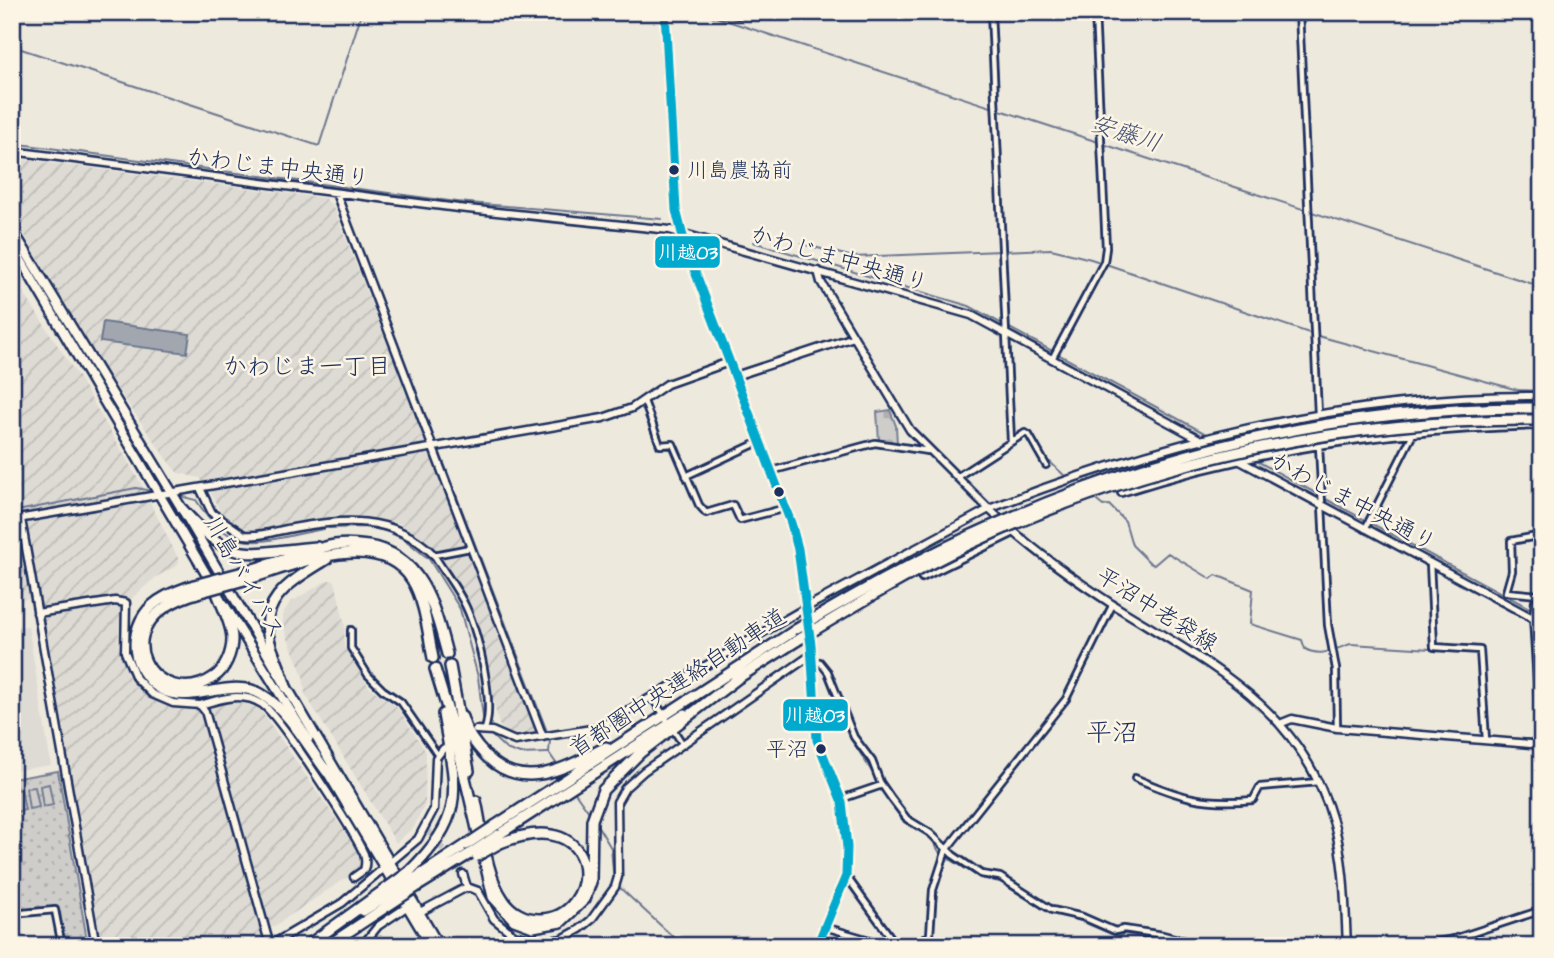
<svg xmlns="http://www.w3.org/2000/svg" width="1554" height="958" viewBox="0 0 1554 958" font-family="'Architects Daughter','Klee One',sans-serif">
<style>
.built{fill:#dedbd4}
.industrial{fill:url(#industrial-furrows)}
.cemetery{fill:url(#cemetery-stones);stroke:#757e94;stroke-width:2}
.park{fill:url(#park-dots);stroke:#757e94;stroke-width:2}
.garden{fill:#cfcdca;stroke:#757e94;stroke-width:2}
.water{fill:#a2a7af;stroke:#6c778f;stroke-width:2}
.lines{fill:none;stroke-linecap:round;stroke-linejoin:round}
.stream{stroke:#6c778f;stroke-width:2}
.tertiary-tunnel{stroke:#c4c4c4;stroke-width:6;stroke-dasharray:6 3;stroke-linecap:butt}
.minor-casing{stroke:#1b2f5e;stroke-width:10}
.tertiary-casing{stroke:#1b2f5e;stroke-width:11}
.secondary-casing{stroke:#1b2f5e;stroke-width:11}
.primary-casing{stroke:#1b2f5e;stroke-width:12}
.trunk-casing{stroke:#1b2f5e;stroke-width:13}
.motorway-casing{stroke:#1b2f5e;stroke-width:14}
.minor{stroke:#fcf5e5;stroke-width:4.5}
.tertiary{stroke:#fcf5e5;stroke-width:6}
.secondary{stroke:#fcf5e5;stroke-width:6}
.primary{stroke:#fcf5e5;stroke-width:7}
.trunk{stroke:#fcf5e5;stroke-width:8}
.motorway{stroke:#fcf5e5;stroke-width:9}
.motorway-bridge-casing{stroke:#1b2f5e;stroke-width:14;stroke-linecap:butt}
.motorway-bridge{stroke:#fcf5e5;stroke-width:9}
.bus-1-casing{stroke:#fcf5e5;stroke-width:14}
.bus-1{stroke:#00a9ce;stroke-width:9}
.bus-dot{fill:#1b2f5e;stroke:#fcf5e5;stroke-width:2.5}
.labels{text-anchor:middle;dominant-baseline:central;stroke-width:5;stroke-linejoin:round;paint-order:stroke}
.bus-label{font-size:21px;fill:#1b2f5e;stroke:#fcf5e5;text-anchor:start}
.street-label{font-size:23px;fill:#1b2f5e;stroke:#fcf5e5}
.water-label{font-size:24px;font-style:italic;fill:#445376;stroke:#fcf5e5}
.neighbourhood-label{font-size:24px;fill:#1b2f5e;stroke:#fcf5e5}
.quarter-label{font-size:26px;fill:#1b2f5e;stroke:#fcf5e5}
.line-badge{stroke:#fcf5e5;stroke-width:2.5}
.badge-label{font-size:19px;text-anchor:middle;font-weight:bold;fill:#fff}
</style>
<defs>
<pattern id="industrial-furrows" width="10" height="10" patternUnits="userSpaceOnUse" patternTransform="scale(1.75)"><rect width="10" height="10" fill="#dedbd4"/><path d="M-1 1l2-2M0 10L10 0M9 11l2-2" fill="none" stroke="#bebcb8"/></pattern>
<pattern id="cemetery-stones" width="16" height="16" patternUnits="userSpaceOnUse" patternTransform="scale(1.75)"><rect width="16" height="16" fill="#cfcdca"/><path d="M2 7V4a2 2 0 0 1 4 0v3zM10 15v-3a2 2 0 0 1 4 0v3z" fill="#b1b0b0"/></pattern>
<pattern id="park-dots" width="8" height="8" patternUnits="userSpaceOnUse" patternTransform="scale(1.75)"><rect width="8" height="8" fill="#cfcdca"/><path d="M2 2h.1M6 6h.1" fill="none" stroke="#b1b0b0" stroke-width="1.8" stroke-linecap="round"/></pattern>
</defs>
<rect width="100%" height="100%" fill="#eee9dd"/>
<filter id="ink" filterUnits="userSpaceOnUse"><feTurbulence type="fractalNoise" baseFrequency=".0143" numOctaves="2"/><feDisplacementMap in="SourceGraphic" scale="14" xChannelSelector="R" yChannelSelector="G"/><feConvolveMatrix kernelMatrix="1 2 1 2 8 2 1 2 1" color-interpolation-filters="sRGB"/></filter>
<g filter="url(#ink)">
<path class="built" d="M28,626L51,765L12,771V628Z"/>
<path class="industrial" d="M12,158L324,198L333,206L535,721L536,729L531,735L510,736L499,725L471,606L436,550L415,533L398,523L365,517L247,531L221,514L209,489L200,478L178,473L170,464L105,371L12,214Z
M12,275L79,378L140,482L179,560L178,565L156,577L131,599L120,619L118,643L130,680L150,699L175,708L186,710L235,701L259,708L361,855L362,867L261,935L255,946H102L40,597L12,601Z
M328,580L335,581L345,626L344,646L369,687L397,707L426,752L425,804L414,827L396,843L305,694L303,676L283,626V613L291,602Z"/>
<path class="cemetery" d="M890,410L896,426L897,444L879,441L877,412Z"/>
<path class="park" d="M58,771L88,946H65L60,912L54,907L15,910L12,896V779Z"/>
<path class="garden" d="M49,784L53,805L43,807L40,786Z
M35,787L39,807L29,809L26,788Z
M21,789L25,810L15,812L12,791Z"/>
<path class="water" d="M103,322L190,334L187,353L100,342Z"/>
<g class="lines">
<path class="stream" d="M700,12L1098,142
M12,46L319,146L362,12
M12,143L457,202L662,219
M1103,144L1542,287
M340,194L436,443
M753,242L969,306L1208,435
M802,244L853,257L1051,249L1091,259L1318,336L1518,390L1542,391
M438,448L548,734
M1244,454L1319,495
M1045,462H1050L1068,479
M180,496L196,500C235,561 264,539 324,529
M1092,497L1103,506L1109,505L1125,521L1132,545L1150,563L1154,565L1168,553L1211,579L1216,575L1253,590L1250,624L1302,640L1305,649C1322,658 1336,648 1351,644L1463,651
M1324,498L1531,609
M12,512L136,488L153,491
M329,528L366,527L386,531L404,539L429,559L460,609L478,677L484,725
M1483,652L1487,725
M822,668L848,734L904,822L929,835L940,853L980,878L1000,882L1046,911L1081,921L1118,937L1124,934L1190,946
M489,733L506,749L520,754L548,753
M1488,734L1489,737L1540,740
M550,739L549,753L558,766
M574,791L591,815
M596,823L611,848L614,882
M618,886L683,946
M1522,919L1542,914
M1440,946L1497,927"/>
<path class="tertiary-tunnel" d="M428,831L463,874"/>
<g class="minor-casing">
<path id="minor" d="M714,12L738,15L789,12
M991,12L1011,441
M1299,12L1318,414
M1052,359L1104,262L1106,248L1095,12
M644,401L660,445L673,444L699,505L706,513L733,505L740,520L786,508
M1319,445L1328,625L1336,669L1337,728
M771,471L875,443L928,451
M686,476L759,442
M957,477L1025,433L1029,435L1046,465
M1119,485L1121,493C1258,449 1398,429 1542,426
M1365,529L1414,432
M470,548L434,555C444,572 458,589 466,607C478,633 495,702 485,729
M1430,563L1434,647L1480,650L1486,740
M917,571L922,578L1014,533
M1539,595L1506,592L1512,571L1511,541L1542,535
M351,630V648L368,675L383,690L401,702L437,754
M812,661L820,662L828,672L854,737L872,761L880,782L891,798L907,819L930,833L953,855L981,874L1000,877L1052,910L1083,917L1115,931L1124,929L1163,935L1205,946
M652,697L682,743
M1541,745L1533,618L1535,601L1542,595
M1135,778C1179,797 1204,805 1253,800L1260,787L1319,782
M841,799L882,785
M847,877L897,946
M12,914L55,910L62,946
M825,927L890,946
M911,946L930,935L933,890L946,850L1066,699L1113,604
M1415,946L1454,939L1542,910"/>
</g>
<g class="tertiary-casing">
<path id="tertiary" d="M12,151L458,208L670,230L971,315L1216,448
M336,193L543,737
M818,271L821,282L910,430L989,509C1164,440 1352,394 1542,396
M735,376L854,337
M1229,455L1542,623
M200,488L212,513L244,535C258,537 272,532 287,529C341,519 392,513 434,555
M21,519L96,946
M12,520L603,418L632,408L667,384L729,362
M37,613L115,601L126,603L125,652L136,678L152,694L173,703L200,705L205,711L270,946
M200,705C220,699 242,691 262,704C280,716 353,830 364,854C366,860 366,864 364,870L354,877
M1282,723L1292,719L1337,728L1542,745
M476,730L492,731L515,741L598,728L807,607
M463,874L467,887
M420,912L467,887L478,891L494,919L514,935L544,942L562,939L580,929L591,920L615,887L618,877L617,802L625,788L644,771L811,655
M269,946L342,903L418,839L434,809L436,758L443,749
M362,946L378,926L408,906"/>
</g>
<g class="secondary-casing">
<path id="secondary" d="M807,607L989,509C1027,546 1070,577 1115,606C1210,665 1301,707 1334,824C1345,864 1345,905 1347,946"/>
</g>
<g class="primary-casing">
<path id="primary" d="M665,12L676,210L686,248L791,523L798,549L811,645L817,740L842,802L847,847L846,876L817,946"/>
</g>
<g class="trunk-casing">
<path id="trunk" d="M12,229L182,509L439,946
M12,245L212,584
M224,604L308,739
M325,768L431,946"/>
</g>
<g class="motorway-casing">
<path id="motorway" d="M182,509C234,568 247,552 317,547
M243,572C271,564 298,555 325,547C338,543 355,544 368,546C422,554 435,608 447,654
M248,579C293,566 379,527 412,580C425,601 428,634 433,658
M194,585C176,591 154,599 144,615C134,630 132,650 140,666C170,724 223,672 261,694C289,710 308,747 327,772
M197,593C93,624 158,716 214,677C225,670 232,653 232,639C232,625 222,606 217,593
M450,666L469,771
M435,669L454,731L493,897L514,920L533,927L561,922L585,899L591,882L592,820L603,790L640,753L737,679
M735,680L798,640
M286,687C282,672 276,660 271,646C255,599 294,580 327,559
M462,717C466,733 476,746 487,757C524,793 568,767 606,747
M476,801C483,832 485,873 503,899C510,911 524,919 539,919C602,920 607,801 500,843
M496,825L797,629
M498,835L685,714
M409,872C468,813 456,790 443,714
M414,879L466,845
M418,886L468,855"/>
</g>
<use href="#minor" class="minor"/>
<use href="#tertiary" class="tertiary"/>
<use href="#secondary" class="secondary"/>
<use href="#primary" class="primary"/>
<use href="#trunk" class="trunk"/>
<use href="#motorway" class="motorway"/>
<g class="motorway-bridge-casing">
<path id="motorway-bridge" d="M194,585L243,572
M197,593L248,579
M797,629C1026,489 1271,405 1542,408
M798,640C854,606 911,572 970,544C1147,460 1346,418 1542,420
M466,845L496,825
M468,855L498,835
M477,856L500,843
M363,911L414,879
M311,943L409,872
M327,946L418,886"/>
</g>
<use href="#motorway-bridge" class="motorway-bridge"/>
<g class="bus-1-casing">
<path id="bus-1" d="M665,12L676,210L686,248L791,523L798,549L811,645L817,740L842,802L847,847L846,876L817,946"/>
</g>
<use href="#bus-1" class="bus-1"/>
</g>
</g>
<g class="bus-dot">
<circle cx="674" cy="170" r="6"/>
<circle cx="779" cy="492" r="6"/>
<circle cx="821" cy="749" r="6"/>
</g>
<g class="labels">
<g class="bus-label">
<text x="687" y="170">川島農協前</text>
<text x="808" y="749" text-anchor="end">平沼</text>
</g>
<g class="street-label">
<text transform="translate(278 168) rotate(7)">かわじま中央通り</text>
<text transform="translate(839 259) rotate(16)">かわじま中央通り</text>
<text transform="translate(1353 502) rotate(28)">かわじま中央通り</text>
<text transform="translate(244 577) rotate(60)">川島バイパス</text>
<text transform="translate(1157 610) rotate(32)">平沼中老袋線</text>
<text transform="translate(678 683) rotate(-33)">首都圏中央連絡自動車道</text>
</g>
<g class="water-label">
<text transform="translate(1126 134) rotate(18)">安藤川</text>
</g>
<g class="neighbourhood-label">
<text x="307" y="367">かわじま一丁目</text>
</g>
<g class="quarter-label">
<text x="1112" y="733">平沼</text>
</g>
</g>
<g class="line-badge">
<rect x="654" y="235" width="67" height="34" rx="7" fill="#00a9ce"/>
<rect x="782" y="698" width="67" height="34" rx="7" fill="#00a9ce"/>
</g>
<g class="badge-label">
<text x="688" y="259">川越03</text>
<text x="815" y="722">川越03</text>
</g>
<rect width="1554" height="958" fill="none" stroke="#fcf5e5" stroke-width="42"/>
<rect x="21" y="21" width="1512" height="916" fill="none" stroke="#1b2f5e" stroke-width="2.5" filter="url(#ink)"/>
</svg>
